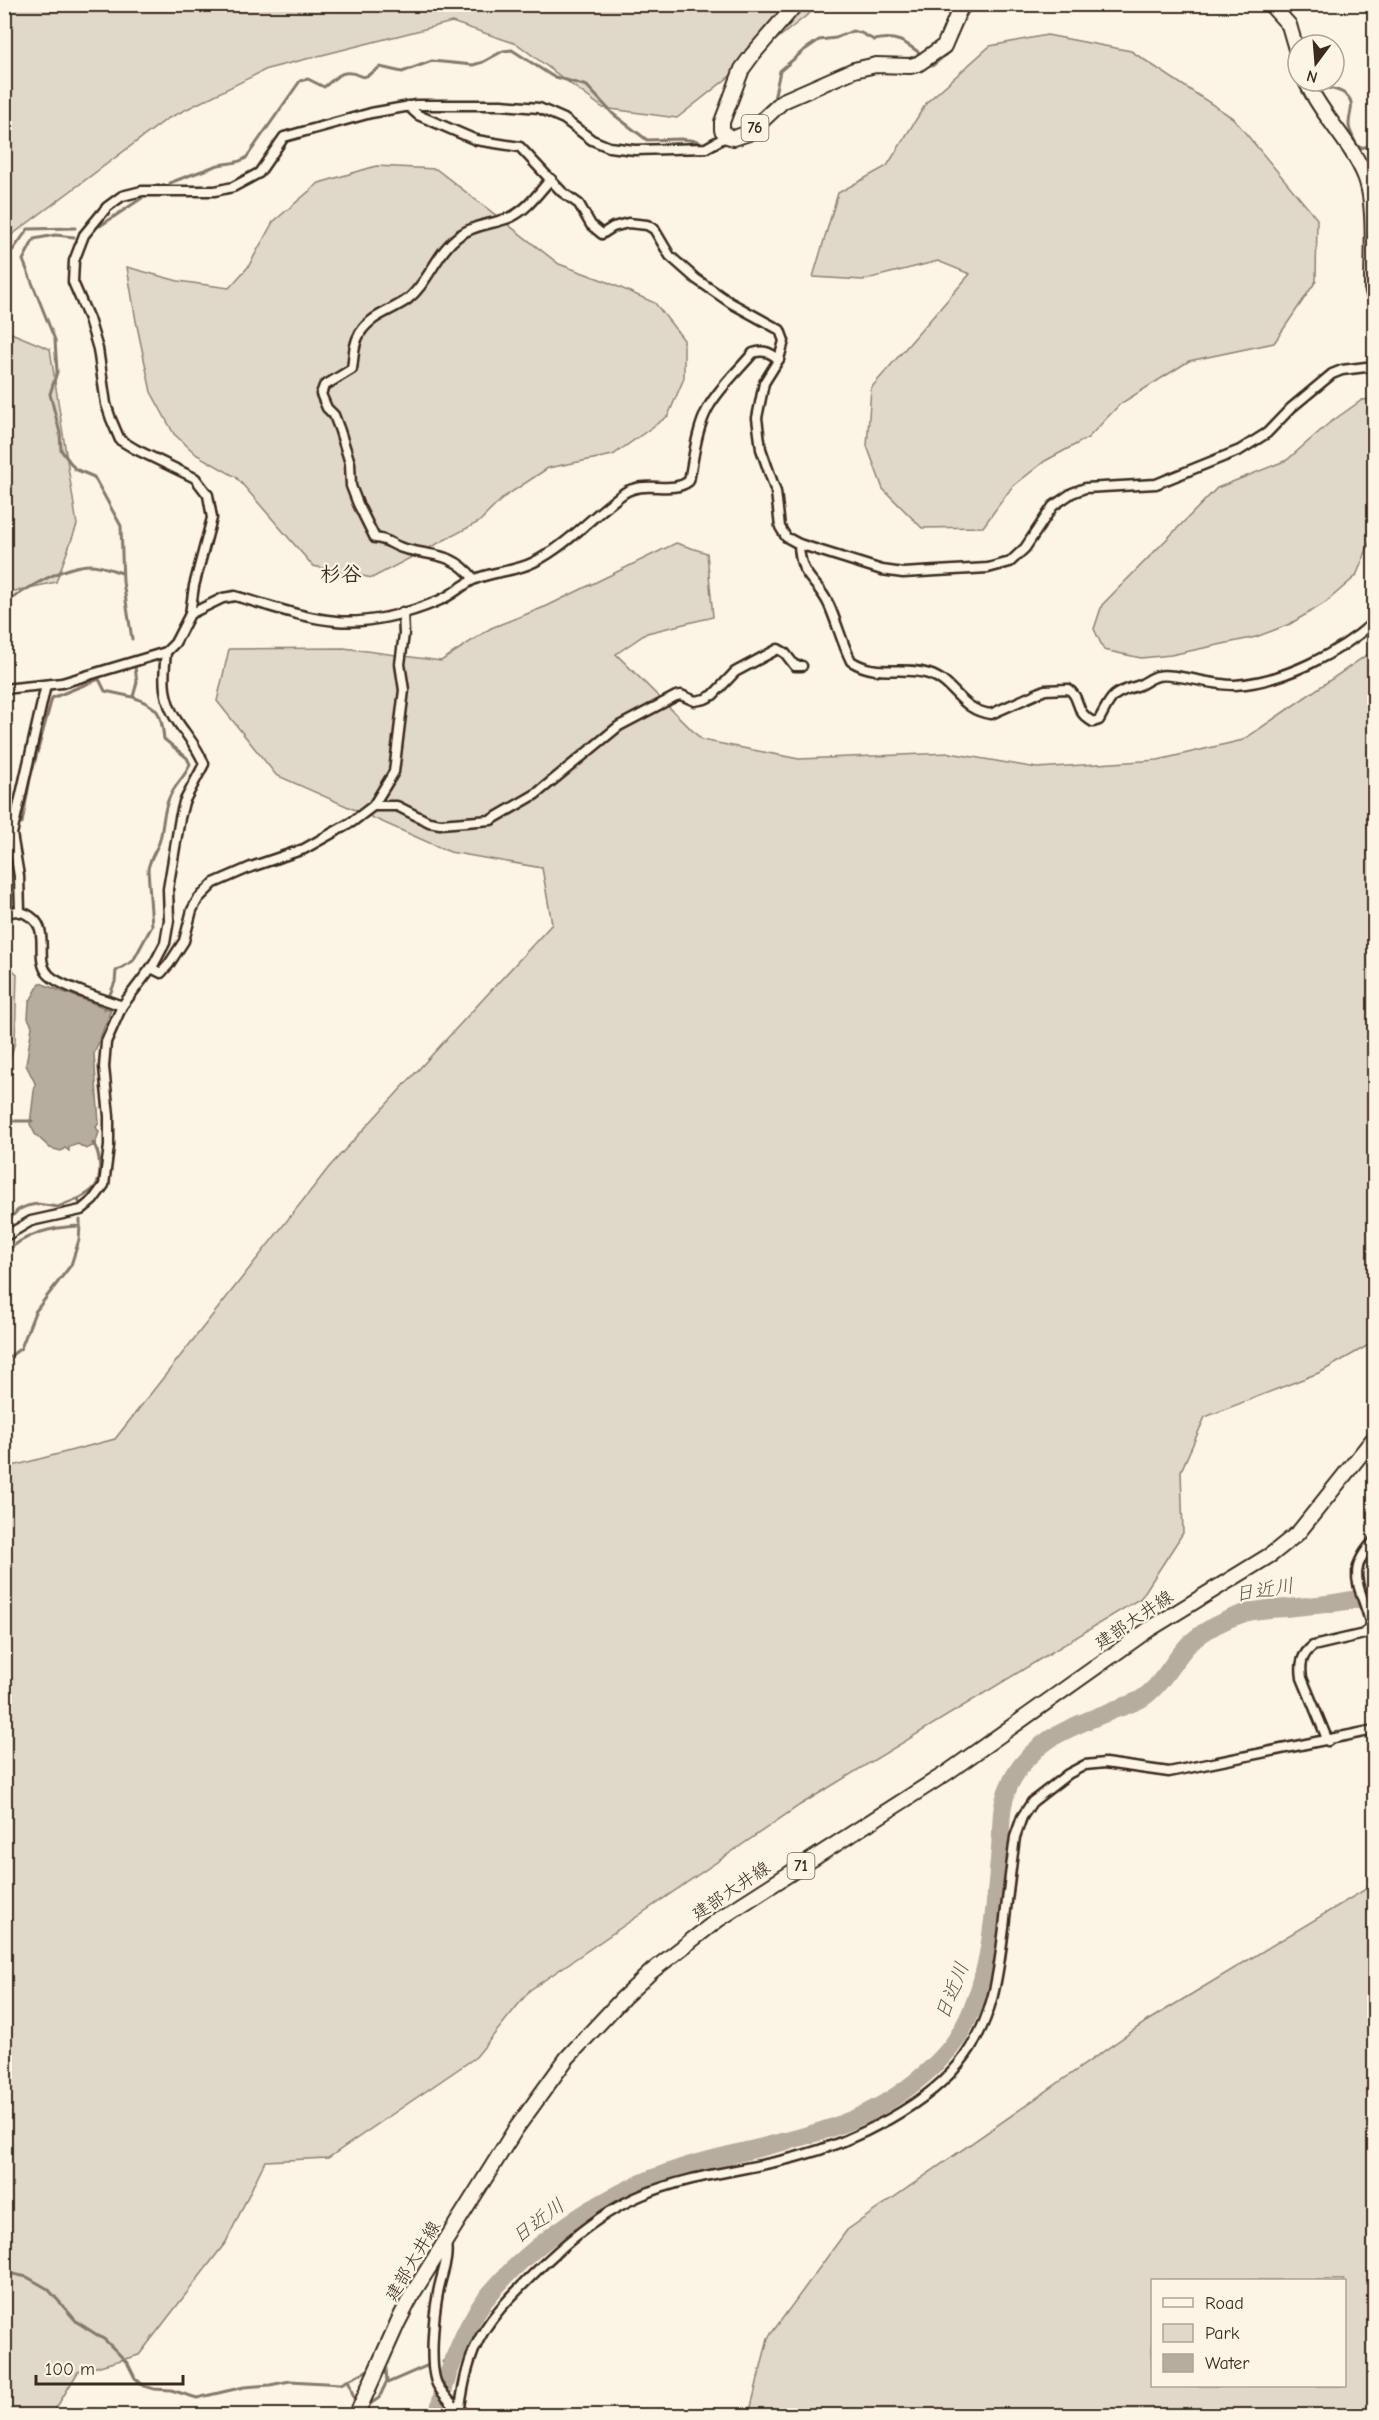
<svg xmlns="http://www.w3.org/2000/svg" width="1379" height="2420" viewBox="0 0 1379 2420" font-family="'Comic Neue','Klee One',sans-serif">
  <rect width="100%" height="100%" fill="#fcf5e5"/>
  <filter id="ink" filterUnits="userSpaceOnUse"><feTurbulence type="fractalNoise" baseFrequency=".0167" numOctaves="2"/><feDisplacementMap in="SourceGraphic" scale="12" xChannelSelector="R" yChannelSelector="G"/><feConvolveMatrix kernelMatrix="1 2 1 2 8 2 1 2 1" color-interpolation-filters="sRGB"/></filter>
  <g filter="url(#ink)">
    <g fill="#e0d8c8" stroke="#8e8173" stroke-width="1.5" fill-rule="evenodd">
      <polygon points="5,5 820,5 677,118 603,108 517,44 452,22 267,69 167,119 5,240"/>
      <polygon points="1047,35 1131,51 1233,118 1317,219 1316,281 1274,343 1189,361 1120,404 1088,438 1045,461 1012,487 983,527 922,528 883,489 867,446 871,388 970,274 938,261 863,280 813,277 838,193 887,166 927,102 990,46"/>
      <polygon points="376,166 436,169 559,264 605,281 655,303 684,340 684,378 668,416 613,455 548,468 504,497 479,522 372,578 313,566 236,477 197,455 174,434 151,392 136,321 127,267 178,281 229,288 248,267 273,222 319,183"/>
      <polygon points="4,330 50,349 77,525 56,582 5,593"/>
      <polygon points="1374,399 1374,515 1370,542 1356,576 1325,603 1290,624 1256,637 1171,655 1141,658 1104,650 1094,629 1102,605 1217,488 1287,460 1328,424 1362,400"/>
      <polygon points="676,543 707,553 713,617 647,633 616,654 702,740 799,759 950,753 1037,768 1158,760 1243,740 1374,650 1374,1342 1321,1372 1205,1417 1181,1471 1183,1533 1141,1598 800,1805 530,1990 476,2057 328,2158 265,2161 226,2242 139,2355 78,2372 52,2415 5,2416 5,1468 115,1439 330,1166 552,924 542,868 450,852 276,775 217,701 229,649 344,648 441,661 491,628 547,606"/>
      <polygon points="5,962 17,974 15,1042 5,1077"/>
      <path d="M1374,1884V2415H749L768,2338L847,2230L1147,2021ZM1152,2280H1344V2386H1152Z"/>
    </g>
    <polygon fill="#b7ad9e" stroke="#85796b" stroke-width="1.5" points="40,983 111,1010 94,1054 99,1123 96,1127 99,1132 95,1145 86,1149 78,1144 69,1147 69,1151 65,1148 61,1151 50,1148 35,1134 30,1124 35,1083 26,1065 32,1026 28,1018 29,1003"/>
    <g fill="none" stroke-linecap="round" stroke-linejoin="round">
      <g stroke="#85796b" stroke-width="3">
        <polyline points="1258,4 1269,12"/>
        <polyline points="1290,51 1297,81 1301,83"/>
        <polyline points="928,62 932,66 949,52 964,19 973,4"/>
        <path d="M1313,86C1328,88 1355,89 1351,110C1349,122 1347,126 1353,137C1355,142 1356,145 1360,148L1374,145"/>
        <path d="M742,129L774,99L780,71L803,51L819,40L836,38L852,31L861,33L874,40C895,35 906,42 922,55"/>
        <path d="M170,183C184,177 200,172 215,166C226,162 236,165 246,158L300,81L308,79L324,87C330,83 337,74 345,73C365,71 356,86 380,67L402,72L432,61L473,65L483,62L503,51L512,50L552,76L587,86L613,114L647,140L681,139L698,141"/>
        <polyline points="100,226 142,198"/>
        <polyline points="74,237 55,235 34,239 23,260 55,340 57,372 50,394 60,433 61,450 75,469 94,477 121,526 123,582 132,639"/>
        <polyline points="4,254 13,250 28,229 75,228"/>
        <path d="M4,604C25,589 65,565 90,565C101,565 112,570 122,573"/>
        <polyline points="22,823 30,779 52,698 99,679 105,691 133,697"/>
        <polyline points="4,831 9,829"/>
        <path d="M104,1009L115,982L116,971L133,961L152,926L148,869C150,859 155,852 159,843C164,828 162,812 170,796C175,784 186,776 190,764L187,758L164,739C161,712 159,707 133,697L137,682L135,667"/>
        <polyline points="4,1133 12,1121 32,1121"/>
        <path d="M79,1202L78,1199C84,1196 91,1192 95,1187C103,1177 100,1152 93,1143"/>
        <polyline points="4,1225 18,1210 27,1206 37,1204 58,1207 78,1199"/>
        <path d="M4,1254C25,1233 52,1227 80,1226V1220"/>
        <polyline points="4,1361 21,1348 35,1312 71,1265 79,1240 80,1226"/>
        <polyline points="4,2272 27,2277 48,2289 77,2322 105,2340 118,2353 128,2364 135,2378 144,2386 154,2389 171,2390 197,2398 244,2387 270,2385 290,2381 341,2384 370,2369"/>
        <polyline points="443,2362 460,2345"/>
        <polyline points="386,2368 387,2383 426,2366"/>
        <polyline points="349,2382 355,2402"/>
        <polyline points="367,2406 379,2398 386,2383"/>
      </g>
      <path stroke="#b7ad9e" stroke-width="18" d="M438,2416C443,2381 463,2329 484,2301C531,2241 609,2191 681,2168C758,2144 839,2139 906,2089C926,2074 946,2057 959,2035C992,1981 994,1910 1000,1849C1002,1824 999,1806 1011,1782C1034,1737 1073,1727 1116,1709C1124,1706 1134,1703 1141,1699C1163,1685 1173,1659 1191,1642C1206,1629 1226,1619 1245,1613C1258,1609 1273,1609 1286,1608C1316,1605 1345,1603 1374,1595"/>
      <g stroke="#3b2a1e" stroke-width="13">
        <g id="minor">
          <polyline points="408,106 418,115 476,140 520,147 562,192 579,204 591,225 602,234 613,227 628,223 647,225 654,229 670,256 696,279 731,303 780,330 784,341 779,359 764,383 757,418 761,449 776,492 780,527 786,537 799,544 882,570 903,573 988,568 1010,562 1025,548 1053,506 1072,493 1085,488 1156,484 1240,450 1267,433 1291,408 1332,374 1342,370 1374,366"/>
          <path d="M799,544C800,579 816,578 829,605C837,623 842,643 851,661C877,678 903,665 929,674C955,682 959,710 991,714L1045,690L1068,689C1082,698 1073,711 1093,722L1099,720C1112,696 1110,694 1137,686C1144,684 1151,677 1158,676C1172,672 1214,686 1235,685C1283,682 1339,653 1374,622"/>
          <path d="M474,579C452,551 432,557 402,548C392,545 388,539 375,538L358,504L351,486L350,463L340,431L334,415L327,408L321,394L324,386L352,369C354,356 353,345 360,333C371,315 392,311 408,299C429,282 437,251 460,235C475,224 495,224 511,217C528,209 539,192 551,179"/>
          <path d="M190,614L223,598L235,596C267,605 302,618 336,621C368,624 408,614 438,601C451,596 461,586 473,580C492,571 515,572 534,562C568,545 593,515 624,493C645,479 671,495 689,481C694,457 696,430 708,408C719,388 738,371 753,353C764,349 770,353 779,359"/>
          <polyline points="4,689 62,683 166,652 175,643 190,614 194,586 212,518 208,495 195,478 135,449 120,440 111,419 106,404 98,349 89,319 73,282 74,261 84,235 107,207 122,196 142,191 215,191 233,187 259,173 284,137 371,113 416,105 501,105 539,108 564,119 592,140 609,147 635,150 706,148 727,136"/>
          <polyline points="373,806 397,806 429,822 440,824 491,820 536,794 619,726 676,696 681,695 695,701 705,699 713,695 735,672 778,649 785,653 795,666 802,666"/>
          <polyline points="20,912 19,876 12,834 46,685"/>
          <path d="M4,914C13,911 18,910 26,914C54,927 32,958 49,975C61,987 104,999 122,1006"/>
          <polyline points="151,968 161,973 169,964 184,941 192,910 198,899 214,883 251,867 304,849 352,822 373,806 394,772 404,690 400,664 404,634 403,612"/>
          <path d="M4,1237L31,1221L81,1210L93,1200L104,1185L109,1146V1116L104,1067L106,1042L122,1006L154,964L165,943L169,920L168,889L180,818L184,802L204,764C198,748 188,737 179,724C162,700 163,680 166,652"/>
          <path d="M1328,1741L1302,1678C1300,1665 1301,1655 1313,1646L1364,1634L1369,1628L1370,1622C1361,1586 1344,1573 1374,1541"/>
          <path d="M446,2243C449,2261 441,2275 438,2293C434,2314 428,2369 438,2386C444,2396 452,2404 460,2412"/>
          <path d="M460,2416C459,2407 462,2397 463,2389C470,2350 483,2326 510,2298C546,2260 593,2215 642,2195C692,2174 744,2171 796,2157C853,2142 930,2105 965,2056C994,2016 998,1975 1004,1928C1007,1898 1011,1868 1015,1837L1022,1817L1032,1802L1068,1774L1085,1765L1105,1763L1169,1772L1374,1730"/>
        </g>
      </g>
      <g stroke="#3b2a1e" stroke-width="18">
        <g id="primary">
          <polyline points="796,4 753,54 742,69 722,122 722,130 727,136 734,138 749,133 783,101 854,70 876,65 910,66 918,64 944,46 962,4"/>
          <polyline points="1270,4 1289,25 1298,56"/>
          <path d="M1306,81C1321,115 1351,142 1365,176C1376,203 1372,258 1372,288L1374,295"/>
          <polyline points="356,2416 398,2322 413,2293 515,2130 567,2058 623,1998 652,1971 719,1919 948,1772 1148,1630 1272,1554 1298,1533 1374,1438"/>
        </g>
      </g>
      <use href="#minor" stroke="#fcf5e5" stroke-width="8"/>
      <use href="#primary" stroke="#fcf5e5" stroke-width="14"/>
    </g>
  </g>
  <g text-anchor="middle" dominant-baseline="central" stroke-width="4.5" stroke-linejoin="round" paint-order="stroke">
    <g fill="#fcf5e5" stroke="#75675a" stroke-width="1.5">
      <rect x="741.5" y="115" width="27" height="26" rx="4.5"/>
      <rect x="787.5" y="1853" width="27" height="26" rx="4.5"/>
    </g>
    <g font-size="16" font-weight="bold" fill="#3b2a1e">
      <text x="755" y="128">76</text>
      <text x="801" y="1866">71</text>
    </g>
    <g font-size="18" fill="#3b2a1e" stroke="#fcf5e5">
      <text transform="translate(1134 1620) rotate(-34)">建部大井線</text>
      <text transform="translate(731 1891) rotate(-34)">建部大井線</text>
      <text transform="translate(413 2261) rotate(-59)">建部大井線</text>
    </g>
    <g font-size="20" font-style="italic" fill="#605144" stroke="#fcf5e5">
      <text transform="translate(1264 1590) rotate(-9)">日近川</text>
      <text transform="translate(952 1991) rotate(-69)">日近川</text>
      <text transform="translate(538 2221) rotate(-37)">日近川</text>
    </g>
    <g font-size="21" font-weight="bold" fill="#3b2a1e" stroke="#fcf5e5">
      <text x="341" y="574">杉谷</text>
    </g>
  </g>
  <rect width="1379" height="2420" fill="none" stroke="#fcf5e5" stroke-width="24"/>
  <rect x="12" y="12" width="1355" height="2396" fill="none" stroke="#3b2a1e" stroke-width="2" filter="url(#ink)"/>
  <rect x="1151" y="2279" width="195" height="108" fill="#fcf5e5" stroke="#afa495" stroke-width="1.5"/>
  <rect x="1163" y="2298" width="30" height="9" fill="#fcf5e5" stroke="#afa495" stroke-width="1.5"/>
  <text x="1205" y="2309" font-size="18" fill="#3b2a1e">Road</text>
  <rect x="1163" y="2324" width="30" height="18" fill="#e0d8c8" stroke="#afa495" stroke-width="1.5"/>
  <text x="1205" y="2339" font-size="18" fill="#3b2a1e">Park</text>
  <rect x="1163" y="2354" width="30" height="18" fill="#b7ad9e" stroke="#afa495" stroke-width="1.5"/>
  <text x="1205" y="2369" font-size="18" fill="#3b2a1e">Water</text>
  <g transform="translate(1316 63) rotate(196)"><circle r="28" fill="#fcf5e5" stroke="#afa495" stroke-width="1.5"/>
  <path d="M0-4.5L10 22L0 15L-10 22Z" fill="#3b2a1e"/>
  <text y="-9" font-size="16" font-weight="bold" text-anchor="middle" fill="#3b2a1e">N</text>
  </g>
  <path d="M36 2375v9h147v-9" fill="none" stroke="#3b2a1e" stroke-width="3"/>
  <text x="45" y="2375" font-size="18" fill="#3b2a1e" stroke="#fcf5e5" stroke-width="4.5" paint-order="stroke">100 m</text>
</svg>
